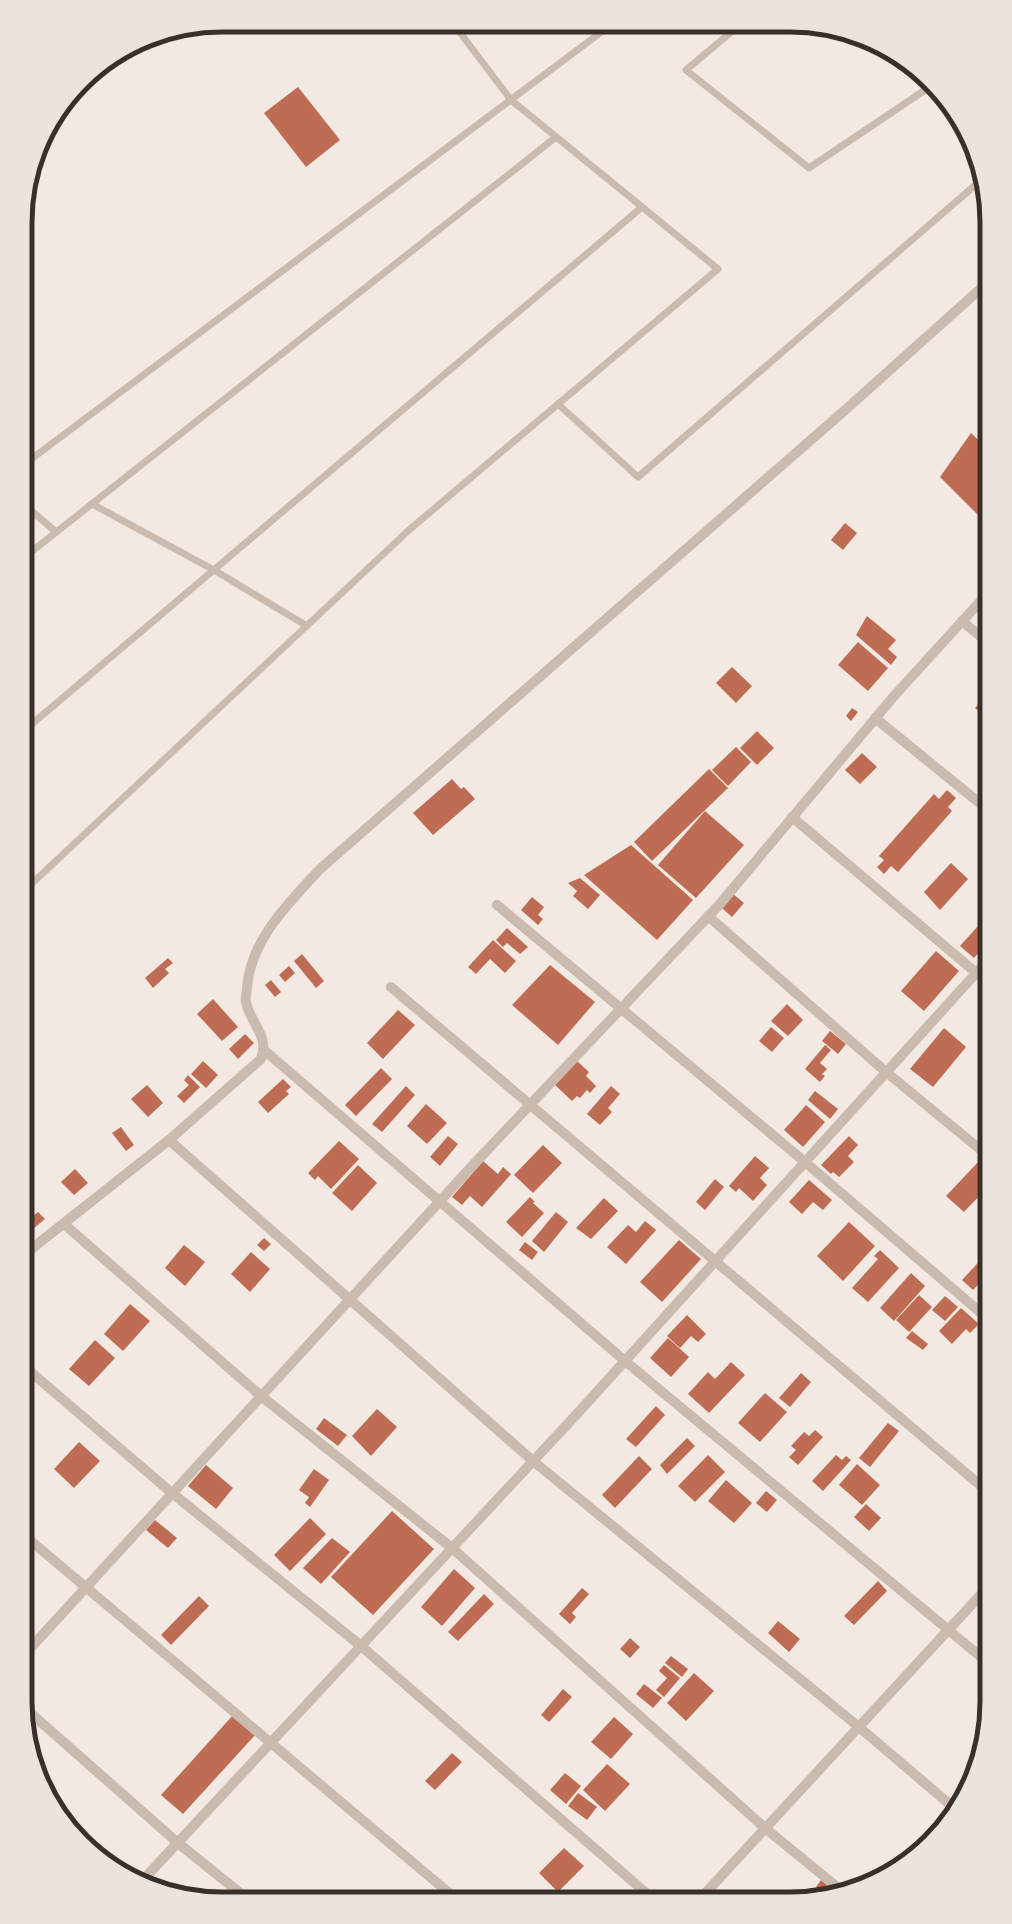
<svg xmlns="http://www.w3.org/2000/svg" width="1012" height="1924" viewBox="0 0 1012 1924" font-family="Karla,sans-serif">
  <rect width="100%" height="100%" fill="#f2eae2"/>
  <g fill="#be6d54">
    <polygon points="298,87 340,140 306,167 264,113"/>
    <polygon points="987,428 987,442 980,436"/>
    <polygon points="971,433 987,448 987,524 940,477"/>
    <polygon points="845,523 857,533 843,550 831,540"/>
    <polygon points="987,608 987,625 979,617"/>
    <polygon points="867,616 896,640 888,649 897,657 891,665 856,635"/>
    <polygon points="858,642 888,668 868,691 838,665"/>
    <polygon points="732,667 752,686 736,703 716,683"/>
    <polygon points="987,695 987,719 975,708"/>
    <polygon points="852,708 858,712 851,721 846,716"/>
    <polygon points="757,731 774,748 757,765 740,748"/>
    <polygon points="736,747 751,762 728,786 712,770"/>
    <polygon points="862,753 877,767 860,784 845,770"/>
    <polygon points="709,769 728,788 652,861 634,842"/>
    <polygon points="452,779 461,789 464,787 475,799 433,835 413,813"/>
    <polygon points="947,790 956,798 948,807 952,811 898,872 891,866 884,874 877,867 884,860 879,856 934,794 939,799"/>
    <polygon points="705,811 744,845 696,898 658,865"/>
    <polygon points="631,845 693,900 657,940 584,875"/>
    <polygon points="951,863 968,879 940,910 924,892"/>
    <polygon points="580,878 600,895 588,909 573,896 577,891 568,883"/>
    <polygon points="733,894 744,903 732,917 722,908"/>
    <polygon points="532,897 544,907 538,915 543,919 538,925 521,910"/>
    <polygon points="987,916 987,943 974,958 960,946"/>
    <polygon points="507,928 528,947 520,954 507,943 503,947 496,940"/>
    <polygon points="493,940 516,961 505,973 490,959 476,974 468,967"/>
    <polygon points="936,951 959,971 924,1011 901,991"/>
    <polygon points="302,954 324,981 316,988 294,961"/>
    <polygon points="168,958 173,963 165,969 169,973 153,988 145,978"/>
    <polygon points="550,965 595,1002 558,1045 512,1005"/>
    <polygon points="289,966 295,973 285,982 279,975"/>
    <polygon points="271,980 281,992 275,997 265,985"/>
    <polygon points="213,999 238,1027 222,1041 197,1014"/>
    <polygon points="787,1004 803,1020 788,1036 771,1021"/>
    <polygon points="398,1010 415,1025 383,1059 367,1043"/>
    <polygon points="771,1027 784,1038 772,1052 759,1041"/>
    <polygon points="944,1028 966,1047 933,1087 910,1069"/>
    <polygon points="830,1031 846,1044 838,1054 822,1041"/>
    <polygon points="245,1034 254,1043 238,1059 229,1049"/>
    <polygon points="825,1045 831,1050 820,1063 827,1069 822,1074 825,1076 820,1082 805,1069"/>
    <polygon points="576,1060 589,1072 586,1076 596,1086 590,1093 587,1090 580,1098 577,1096 572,1101 554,1084"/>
    <polygon points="203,1061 218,1075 206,1088 191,1074"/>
    <polygon points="381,1068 392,1079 356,1116 345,1105"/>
    <polygon points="188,1075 200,1087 184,1103 177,1096 189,1085 184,1080"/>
    <polygon points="283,1079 291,1087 286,1091 289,1094 268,1113 258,1102"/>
    <polygon points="147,1085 163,1103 148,1117 131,1099"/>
    <polygon points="406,1086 415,1095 382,1132 372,1124"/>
    <polygon points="611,1086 620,1094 608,1108 612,1112 600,1125 587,1114"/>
    <polygon points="815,1091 838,1109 830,1119 808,1100"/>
    <polygon points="426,1104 447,1123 427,1144 407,1126"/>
    <polygon points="806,1105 825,1122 803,1147 784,1130"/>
    <polygon points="121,1127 134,1145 126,1151 112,1133"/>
    <polygon points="448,1136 458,1144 440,1166 430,1157"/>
    <polygon points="849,1136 858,1145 848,1156 854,1162 839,1177 833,1172 831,1174 821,1165"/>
    <polygon points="339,1141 359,1159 331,1189 318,1176 315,1180 308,1173"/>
    <polygon points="543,1145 562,1163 533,1193 514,1175"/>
    <polygon points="755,1156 769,1168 760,1178 767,1185 753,1201 739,1188 736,1192 729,1186"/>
    <polygon points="980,1160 987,1167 987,1174 978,1184 985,1190 964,1212 946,1196"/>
    <polygon points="483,1161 498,1174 503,1167 511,1174 482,1207 470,1196 462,1205 452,1197"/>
    <polygon points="358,1165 377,1183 352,1211 332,1193"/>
    <polygon points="75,1169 88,1183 74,1195 61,1182"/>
    <polygon points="715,1179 724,1187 705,1210 696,1202"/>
    <polygon points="809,1180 832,1200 823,1210 813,1202 802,1214 789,1202"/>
    <polygon points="530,1197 535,1202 533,1203 544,1213 522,1237 506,1222"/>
    <polygon points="604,1198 618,1211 591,1239 576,1228"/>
    <polygon points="38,1212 45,1219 33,1229 27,1221"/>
    <polygon points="556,1212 568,1222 544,1252 532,1241"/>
    <polygon points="645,1221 656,1230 626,1264 607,1247 628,1225 636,1232"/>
    <polygon points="849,1222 875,1246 843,1281 817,1256"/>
    <polygon points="264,1238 271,1244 264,1251 257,1245"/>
    <polygon points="679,1240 701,1259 662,1302 640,1282"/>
    <polygon points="525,1242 538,1252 532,1260 519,1250"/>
    <polygon points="184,1245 205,1262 185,1286 165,1268"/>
    <polygon points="880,1250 899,1268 868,1302 852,1288 878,1259 874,1256"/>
    <polygon points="251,1252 270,1269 250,1292 231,1274"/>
    <polygon points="987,1253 987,1275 973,1290 962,1280"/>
    <polygon points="911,1273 925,1286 894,1321 880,1308"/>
    <polygon points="919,1295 932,1307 909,1332 896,1320"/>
    <polygon points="945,1296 958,1307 945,1321 932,1310"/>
    <polygon points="130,1304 150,1321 123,1351 104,1334"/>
    <polygon points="961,1308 979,1324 970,1333 966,1329 952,1344 939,1331"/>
    <polygon points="687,1315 706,1334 698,1342 691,1336 680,1348 667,1336"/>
    <polygon points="912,1331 928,1344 923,1350 906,1338"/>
    <polygon points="668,1338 689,1357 671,1377 650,1358"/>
    <polygon points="95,1340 115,1358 89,1386 69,1369"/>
    <polygon points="731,1362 745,1375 709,1413 688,1394 708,1372 715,1379"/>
    <polygon points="801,1373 811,1382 790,1407 779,1398"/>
    <polygon points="765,1393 787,1412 760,1442 738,1423"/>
    <polygon points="656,1406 665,1415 636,1447 626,1439"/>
    <polygon points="377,1409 397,1427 371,1456 352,1436"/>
    <polygon points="324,1418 347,1435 338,1446 316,1429"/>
    <polygon points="888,1423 899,1431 870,1467 859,1458"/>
    <polygon points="815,1430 823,1437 798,1465 789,1457 796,1450 791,1446 804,1432 809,1436"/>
    <polygon points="687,1438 695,1446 667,1474 660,1465"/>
    <polygon points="79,1442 100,1461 74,1488 54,1469"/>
    <polygon points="708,1455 725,1472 695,1502 678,1486"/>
    <polygon points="836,1455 842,1460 846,1456 851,1460 823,1491 812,1481"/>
    <polygon points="639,1456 652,1469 615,1508 602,1495"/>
    <polygon points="857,1464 880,1485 862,1505 839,1485"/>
    <polygon points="206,1465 233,1488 216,1509 188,1486"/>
    <polygon points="314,1469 329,1480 310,1507 305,1503 309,1497 299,1490"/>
    <polygon points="726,1480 752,1503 734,1523 708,1501"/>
    <polygon points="766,1491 777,1500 767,1512 756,1503"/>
    <polygon points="866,1504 881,1518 869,1531 854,1517"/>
    <polygon points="392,1511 434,1549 373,1615 331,1577"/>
    <polygon points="310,1518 326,1534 290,1571 274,1555"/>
    <polygon points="155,1520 177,1538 168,1548 146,1530"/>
    <polygon points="332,1538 350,1552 321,1584 303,1568"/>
    <polygon points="454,1569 475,1588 442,1626 421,1607"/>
    <polygon points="878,1581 887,1591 854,1625 844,1616"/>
    <polygon points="582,1588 589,1594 572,1613 576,1617 570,1624 559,1614"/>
    <polygon points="484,1594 494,1604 458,1641 448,1632"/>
    <polygon points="199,1596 209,1606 171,1645 161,1635"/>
    <polygon points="778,1621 800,1639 789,1652 768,1633"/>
    <polygon points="630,1638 640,1647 630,1658 620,1649"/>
    <polygon points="671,1656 688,1669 682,1677 665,1663"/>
    <polygon points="664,1665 680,1678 664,1697 656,1690 667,1678 659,1671"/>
    <polygon points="694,1673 714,1691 686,1721 667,1703"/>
    <polygon points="644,1684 662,1698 653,1708 636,1694"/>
    <polygon points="563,1689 572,1697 549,1722 541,1715"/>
    <polygon points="234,1714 256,1734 183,1814 161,1795"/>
    <polygon points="614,1717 633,1734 611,1759 591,1742"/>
    <polygon points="452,1753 462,1762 435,1790 425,1781"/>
    <polygon points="607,1764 630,1784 605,1811 583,1790"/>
    <polygon points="565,1773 581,1786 566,1804 550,1790"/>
    <polygon points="578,1793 597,1807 587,1820 568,1806"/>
    <polygon points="564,1848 584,1866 558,1892 539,1873"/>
    <polygon points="821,1880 834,1891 833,1892 824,1894 816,1887"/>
  </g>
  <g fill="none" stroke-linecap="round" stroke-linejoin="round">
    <g stroke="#cabbae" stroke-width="7">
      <polyline points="736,28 686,70 809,168 931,86"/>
      <polyline points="558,404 638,477 980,181"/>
      <polyline points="26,463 608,27"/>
      <polyline points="92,504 214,570 307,626"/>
      <polyline points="26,506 56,532"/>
      <polyline points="26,556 556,137"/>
      <polyline points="26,729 642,207"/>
      <polyline points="26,889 409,530 718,269 511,100 455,26"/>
    </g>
    <g stroke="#cabbae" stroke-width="10">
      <polyline points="962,621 987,642"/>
      <polyline points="875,718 987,809"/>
      <polyline points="792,817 987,982"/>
      <polyline points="497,905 805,1162 987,1318"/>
      <polyline points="708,916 886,1072 987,1155"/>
      <polyline points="391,987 987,1491"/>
      <polyline points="264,1050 625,1361 987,1662"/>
      <polyline points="169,1140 533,1461 859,1727 954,1808"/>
      <polyline points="64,1224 261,1396 452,1548 765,1828 842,1891"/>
      <path d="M25,1254L169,1140L261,1059C270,1036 250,1023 246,1002C245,998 247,991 247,987C251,939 289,903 320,869L844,411L987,283"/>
      <polyline points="25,1367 172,1493 361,1646 653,1899"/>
      <polyline points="25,1536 455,1898"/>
      <polyline points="25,1654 473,1165 720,904 894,696 987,594"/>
      <polyline points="26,1709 178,1843 245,1897"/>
      <polyline points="142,1881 576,1415 987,961"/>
      <polyline points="700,1899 987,1588"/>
    </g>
  </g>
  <path d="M0 0H1012V1924H0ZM222 32H790A190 190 0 0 1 980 222V1702A190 190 0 0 1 790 1892H222A190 190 0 0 1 32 1702V222A190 190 0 0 1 222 32Z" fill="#ebe4de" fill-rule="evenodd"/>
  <path fill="none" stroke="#39302c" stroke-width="5" d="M222 32H790A190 190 0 0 1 980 222V1702A190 190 0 0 1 790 1892H222A190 190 0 0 1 32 1702V222A190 190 0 0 1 222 32Z"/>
</svg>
